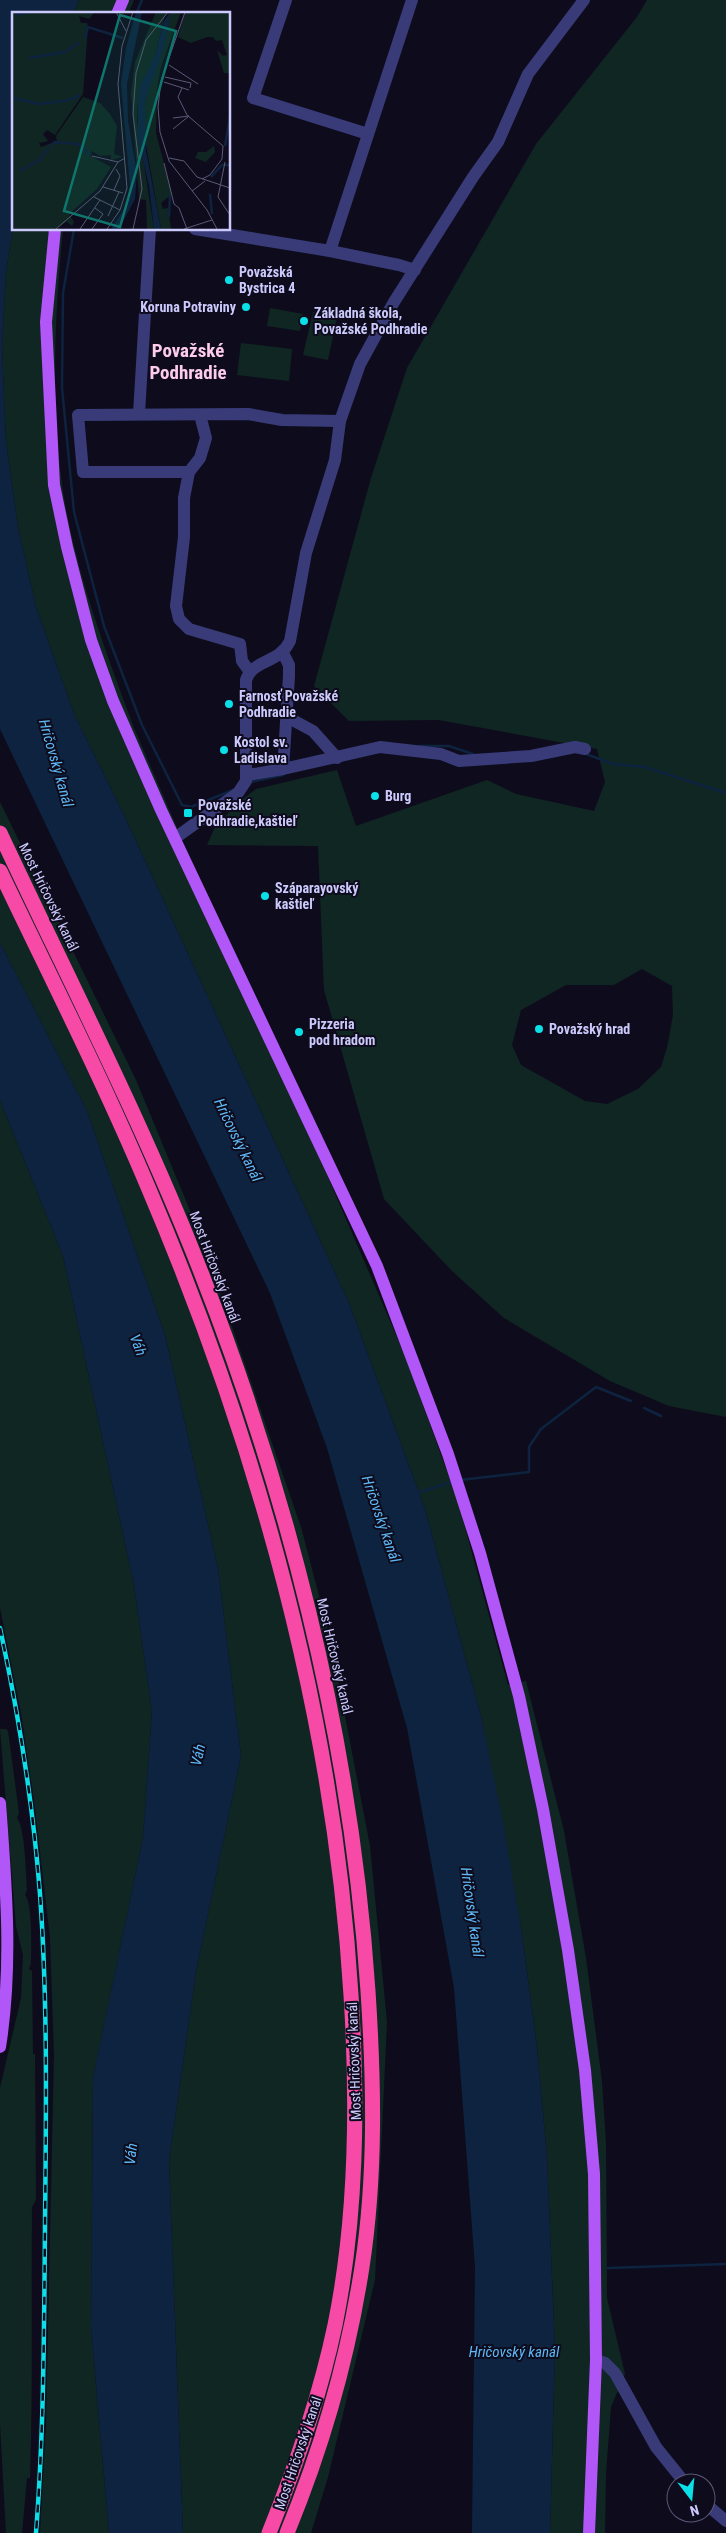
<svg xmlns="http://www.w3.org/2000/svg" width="726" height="2533" viewBox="0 0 726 2533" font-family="'Roboto Condensed',sans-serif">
  <rect width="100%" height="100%" fill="#0e0c1c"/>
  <g fill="#102623" fill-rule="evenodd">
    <polygon points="79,0 134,0 128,14 73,14"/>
    <path d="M647,0H726V1417L669,1406L610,1381L504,1318L452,1271L384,1199L324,990L318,846L207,845L215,827L240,801L256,789L337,770L356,826L487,780L516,794L594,811L605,782L597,749L439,720L349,721L314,686L371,478L407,368L536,144L637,17ZM642,969L672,986L673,1015L667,1048L661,1067L638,1089L607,1104L585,1101L521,1065L512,1045L521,1010L566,985H614Z"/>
    <path d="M14,220V229H63C54,321 50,413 65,504C79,581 107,655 134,728L406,1358L458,1502L508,1685L526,1681L564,1831L586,1958L602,2081L606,2143L607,2298L625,2374L611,2407L606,2473L605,2533H550L555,2350L547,2157L537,2047L522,1934L481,1716L425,1509L349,1303L124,815L74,714L36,607L18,528L6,442L2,348L6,272Z"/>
    <polygon points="270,308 303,314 300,331 267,326"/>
    <polygon points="313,312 337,317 328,360 303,355"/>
    <polygon points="241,343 292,349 289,381 237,375"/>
    <polygon points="0,802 136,1080 201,1237 301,1527 330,1638 370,1846 387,2022 375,2280 328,2477 311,2533 183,2533 169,2161 196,1972 241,1756 218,1569 165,1335 87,1111 0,943"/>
    <polygon points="0,1100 63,1256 134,1585 152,1711 143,1838 93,2079 91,2327 109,2533 40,2533 46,2423 54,2054 50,1938 34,1800 21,1713 0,1608"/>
    <path d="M0,1729H6L8,1731L19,1813L17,1818C25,1827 26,1875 27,1890L25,1895C33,1904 31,1950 31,1963L29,1969L32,1971L33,2054H35L36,2200L32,2207C31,2298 33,2385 30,2478H27L22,2533H6L0,2423V2088L21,1998L23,1955L16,1926Z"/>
  </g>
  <g fill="#0d233f">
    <polygon points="0,0 79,0 73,14 14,14 14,220 6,272 2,348 6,442 18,528 36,607 74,714 124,815 349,1303 425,1509 481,1716 504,1827 522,1934 537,2047 547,2157 555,2350 550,2533 472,2533 475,2267 454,1988 407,1728 327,1448 270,1293 0,729"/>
    <polygon points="0,943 87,1111 165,1335 218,1569 241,1756 196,1972 169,2161 183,2533 109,2533 91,2327 93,2078 143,1838 152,1711 134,1585 63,1256 0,1100"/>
  </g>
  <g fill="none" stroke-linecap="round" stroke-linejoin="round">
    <g stroke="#0d233f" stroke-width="2.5">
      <polyline points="136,14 142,0"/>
      <polyline points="74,229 63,293 62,388 74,512 104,626 142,725 182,805 191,807 233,790"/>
      <polyline points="420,746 449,746 473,754"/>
      <polyline points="586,754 613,764 645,767 726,793"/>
      <polyline points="251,782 283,775"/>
      <polyline points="644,1408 661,1416"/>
      <polyline points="460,1480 529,1472 529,1447 541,1429 596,1387 631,1401"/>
      <polyline points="417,1493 452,1482"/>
      <polyline points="608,2268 726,2264"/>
    </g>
    <g stroke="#393b79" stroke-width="12">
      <polyline points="286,0 253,98 368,134"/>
      <polyline points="195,229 330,251 399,265 415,270"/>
      <polyline points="330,251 412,0"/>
      <polyline points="139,414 150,229"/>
      <polyline points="200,415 206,438 200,458 189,472 184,498 184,537 176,606 179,619 189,629 240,644 242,661 250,672"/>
      <polyline points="189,472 83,472 78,415 248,414 282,420 340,421"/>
      <polyline points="283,653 289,665 289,676 283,769"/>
      <polyline points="287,717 313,731 337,758"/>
      <polyline points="248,775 283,769 380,747 441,754 459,761 531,756 575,747 585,749"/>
      <path d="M175,838L238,793L246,781V680C253,659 279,664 290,641L306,553L335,460L340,421L360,364L394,302L473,177L498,142L528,74L584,0"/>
      <polyline points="596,2360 605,2363 615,2373 656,2447 685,2483"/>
      <polyline points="706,2504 726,2521"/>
    </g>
    <g stroke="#b156f7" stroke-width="12">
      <polyline points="117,14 123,0"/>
      <polyline points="55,229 46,322 54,485 67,547 91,640 113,701 161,810 377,1266 448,1454 480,1553 519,1696 543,1809 568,1950 585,2070 594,2174 596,2360 589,2533"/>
      <path d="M0,1803C6,1885 13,1965 0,2047"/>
    </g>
    <g stroke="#f74aa7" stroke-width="15">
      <path d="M0,833C64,970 134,1106 191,1247C286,1483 351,1736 368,1991C374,2082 376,2176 362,2267C348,2358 322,2448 287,2533"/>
      <path d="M0,871C50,976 103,1080 148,1187C257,1443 334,1717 351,1995C358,2105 357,2217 335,2325C320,2396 296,2466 269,2533"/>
    </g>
    <g stroke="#0bdfe7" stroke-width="4.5">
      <path id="rail" d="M0,1628C19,1716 33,1804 40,1894C48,2005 46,2116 45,2227C44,2329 44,2431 36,2533"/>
    </g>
    <use href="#rail" stroke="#0e0c1c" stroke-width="2.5" stroke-dasharray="8" stroke-linecap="butt"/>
  </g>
  <g fill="#0bdfe7" stroke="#0e0c1c" stroke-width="2">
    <circle cx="229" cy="280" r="5"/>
    <circle cx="246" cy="307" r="5"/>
    <circle cx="304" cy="321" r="5"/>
    <circle cx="229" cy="704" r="5"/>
    <circle cx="224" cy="750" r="5"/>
    <circle cx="375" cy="796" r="5"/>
    <rect x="183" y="808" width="10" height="10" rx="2.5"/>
    <circle cx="265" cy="896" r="5"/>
    <circle cx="539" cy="1029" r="5"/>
    <circle cx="299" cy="1032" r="5"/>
  </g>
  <g text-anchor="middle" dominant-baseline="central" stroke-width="4" stroke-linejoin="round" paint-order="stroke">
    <g font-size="14" font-weight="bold" fill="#cccafd" stroke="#0e0c1c" text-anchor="start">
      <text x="239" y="272">Považská<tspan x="239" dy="16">Bystrica 4</tspan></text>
      <text x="236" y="307" text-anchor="end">Koruna Potraviny</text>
      <text x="314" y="313">Základná škola,<tspan x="314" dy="16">Považské Podhradie</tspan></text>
      <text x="239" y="696">Farnosť Považské<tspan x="239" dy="16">Podhradie</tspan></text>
      <text x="234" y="742">Kostol sv.<tspan x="234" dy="16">Ladislava</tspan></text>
      <text x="385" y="796">Burg</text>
      <text x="198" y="805">Považské<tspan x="198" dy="16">Podhradie,kaštieľ</tspan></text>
      <text x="275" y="888">Száparayovský<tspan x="275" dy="16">kaštieľ</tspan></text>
      <text x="309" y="1024">Pizzeria<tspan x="309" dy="16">pod hradom</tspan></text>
      <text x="549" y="1029">Považský hrad</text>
    </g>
    <g font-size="14" fill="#cccafd" stroke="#0e0c1c">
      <text transform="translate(49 897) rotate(64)">Most Hričovský kanál</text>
      <text transform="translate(215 1267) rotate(69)">Most Hričovský kanál</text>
      <text transform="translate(335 1656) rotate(77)">Most Hričovský kanál</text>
      <text transform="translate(354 2061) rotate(-92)">Most Hričovský kanál</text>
      <text transform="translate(298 2453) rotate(-71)">Most Hričovský kanál</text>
    </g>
    <g font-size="15" font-style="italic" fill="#5db9f7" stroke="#0e0c1c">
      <text transform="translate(56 763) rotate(74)">Hričovský kanál</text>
      <text transform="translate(238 1140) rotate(64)">Hričovský kanál</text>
      <text transform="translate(138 1345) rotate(70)">Váh</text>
      <text transform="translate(381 1519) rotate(71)">Hričovský kanál</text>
      <text transform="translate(198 1755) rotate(-77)">Váh</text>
      <text transform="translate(472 1912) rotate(82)">Hričovský kanál</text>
      <text transform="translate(131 2154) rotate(-83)">Váh</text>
      <text x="514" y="2352">Hričovský kanál</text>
    </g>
    <g font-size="19" font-weight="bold" fill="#fdcbee" stroke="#0e0c1c">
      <text x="188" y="350">Považské<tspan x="188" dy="22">Podhradie</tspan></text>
    </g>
  </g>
  <g transform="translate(12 12)">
    <rect width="218" height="218" fill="#0e0c1c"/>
    <path d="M0,0H83L77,7L67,4L69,11H75L76,15L71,82L43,123L35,118L31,122L36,129L27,131L29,135L45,129L44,124L71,85L88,91L98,102L105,114L102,142L111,145L99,148V143L88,144L80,139L79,144L99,155L85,177L57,202L62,210L60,214L55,210L58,207L43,217H0ZM144,0H154L143,44L126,89L125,108L142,217H135L134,188L127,187L119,81L123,50ZM158,0H169L149,55L145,78L144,121L160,182L149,191L151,197L156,196L159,217H149L131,116L134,79ZM173,0H217V61H212L205,38L211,44L215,43L210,28L204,29L201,25H195L179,31L166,25ZM202,134L203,140L194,150L183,146L186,140H194Z" fill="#102623"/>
    <path d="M124,0H130L115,72L116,109L125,161L123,187L107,217H99L114,194L118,174L109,72L114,36ZM158,0L153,33L133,89L134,139L149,217H142L137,174L126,127V89L128,74L143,44L152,9Z" fill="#0d233f"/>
    <path fill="none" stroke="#0d233f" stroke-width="2.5" d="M4,3L19,0M73,26L76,15L111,26M17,46L53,40L68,30M0,86L28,92L57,88L68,83M38,134L43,130L66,132L78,143M213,134L218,105M8,159L27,148L37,136M199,165L210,153H218M198,182L200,202M157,205L158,183"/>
    <path fill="none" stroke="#5a5876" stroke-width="1" d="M104,0L114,19M173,0L149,69L146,95L148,120L157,149L195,198L205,217M157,53L186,72M153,65L179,71L178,76M152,70L177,78M170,76L166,85L175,103L211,134L210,147L198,163L190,167M161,106L177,104M161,117L177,104M80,144L106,150L113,146M157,146L172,149L185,165L218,176M213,150L206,185L218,203M152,151L162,192L167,196L175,217M91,175L111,181M102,178L108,164L104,157M180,179L193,169M82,185L108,198M96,204L107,180M44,217L88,179L106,150M68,217L88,188M80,217L91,202L83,196M95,217L108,198L115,176L106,72L110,34L121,0M121,217L130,177L121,102L124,61L134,28L156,0M172,217L200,208"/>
    <path fill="#0f766e" fill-opacity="0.15" stroke="#0f766e" stroke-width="2.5" d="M108,3L164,19L108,215L52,199Z"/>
    <rect width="218" height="218" fill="none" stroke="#cccafd" stroke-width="2.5"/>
  </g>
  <g transform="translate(691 2498) rotate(164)"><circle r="24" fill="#0e0c1c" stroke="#5a5876"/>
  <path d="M0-4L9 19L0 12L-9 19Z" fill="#0bdfe7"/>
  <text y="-8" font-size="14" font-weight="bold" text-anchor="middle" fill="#cccafd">N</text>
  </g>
</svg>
